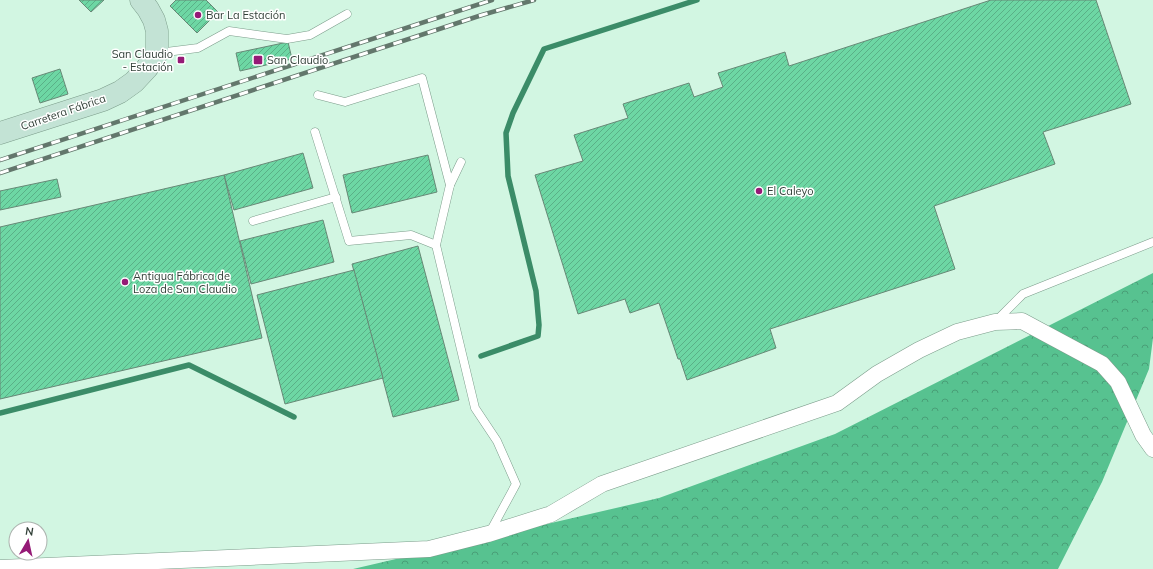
<svg xmlns="http://www.w3.org/2000/svg" width="1153" height="569" viewBox="0 0 1153 569" font-family="Mulish,sans-serif">
  <defs>
    <pattern id="forest-crowns" width="20" height="18" patternUnits="userSpaceOnUse"><rect width="20" height="18" fill="#57c290"/><path d="M2 6a3 3 0 1 1 6 0M12 15a3 3 0 1 1 6 0" fill="none" stroke="#499f77"/></pattern>
    <pattern id="building-hatch" width="6" height="6" patternUnits="userSpaceOnUse"><rect width="6" height="6" fill="#6dd7a4"/><path d="M-1 1l2-2M0 6l6-6M5 7l2-2" fill="none" stroke="#5ab087"/></pattern>
  </defs>
  <rect width="100%" height="100%" fill="#d2f6e2"/>
  <polygon fill="url(#forest-crowns)" points="1153,273 1153,338 1149,369 1102,482 1058,569 353,569 659,498 835,434"/>
  <g fill="none" stroke-linecap="round" stroke-linejoin="round">
    <g stroke="#3b8c68" stroke-width="5.5">
      <polyline points="481,356 538,336 539,325 536,291 508,176 506,133 513,113 544,49 697,0"/>
      <polyline points="0,413 189,365 294,417"/>
    </g>
  </g>
  <g fill="url(#building-hatch)" stroke="#678876">
    <polygon points="79,0 104,0 91,12"/>
    <polygon points="176,0 206,0 218,12 197,33 170,6"/>
    <polygon points="991,0 1096,0 1131,104 1043,132 1055,164 934,206 955,269 770,329 776,348 687,380 680,359 678,359 659,303 630,313 625,299 578,314 535,175 583,161 574,135 628,118 623,104 689,83 694,97 723,87 718,73 785,52 789,66"/>
    <polygon points="288,42 292,59 240,71 236,53"/>
    <polygon points="60,69 68,94 40,103 32,78"/>
    <polygon points="303,153 313,188 234,210 224,175"/>
    <polygon points="428,155 437,192 352,213 343,175"/>
    <polygon points="224,175 262,338 0,399 0,227"/>
    <polygon points="57,179 61,197 0,210 0,191"/>
    <polygon points="323,220 334,262 251,284 240,241"/>
    <polygon points="418,246 459,400 393,417 352,264"/>
    <polygon points="354,270 383,378 285,404 257,295"/>
  </g>
  <g fill="none" stroke-linecap="round" stroke-linejoin="round">
    <g stroke="#7b9c8a" stroke-width="9">
      <g id="lane">
        <polyline points="158,53 198,48 229,31 287,39 310,35 347,14"/>
        <polyline points="318,95 345,102 422,78 450,185"/>
        <polyline points="315,132 349,241 411,235 436,245"/>
        <polyline points="461,162 450,185 436,245 475,408 497,441 516,484 490,532"/>
        <polyline points="253,221 336,197"/>
        <polyline points="996,321 1023,294 1153,242"/>
      </g>
    </g>
    <g stroke="#7b9c8a" stroke-width="17">
      <polyline id="street" points="0,568 429,549 488,534 551,514 602,484 837,403 877,374 919,350 957,332 995,322 1022,321 1102,364 1118,382 1143,435 1153,449"/>
    </g>
    <g stroke="#7b9c8a" stroke-width="23">
      <polyline id="secondary" points="0,133 103,100 120,92 134,82 147,68 157,53 157,31 154,20 148,9 141,0"/>
    </g>
    <use href="#lane" stroke="#fff" stroke-width="8"/>
    <use href="#street" stroke="#fff" stroke-width="16"/>
    <use href="#secondary" stroke="#c3e3d5" stroke-width="22"/>
    <g stroke="#63776c" stroke-width="4.5">
      <g id="rail">
        <polyline points="0,160 492,0"/>
        <polyline points="0,173 482,15 534,0"/>
      </g>
    </g>
    <use href="#rail" stroke="#fff" stroke-width="3" stroke-dasharray="9" stroke-linecap="butt"/>
  </g>
  <g fill="#951a76" stroke="#fff" stroke-width="1.5">
    <circle cx="198" cy="15" r="4"/>
    <rect x="177" y="56" width="8" height="8" rx="2"/>
    <rect x="253" y="55" width="10" height="10" rx="2"/>
    <circle cx="759" cy="191" r="4"/>
    <circle cx="125" cy="282" r="4"/>
  </g>
  <g text-anchor="middle" dominant-baseline="central" stroke-width="3" stroke-linejoin="round" paint-order="stroke">
    <g font-size="11" fill="#324038" stroke="#fff" text-anchor="start">
      <text x="206" y="15">Bar La Estación</text>
      <text x="173" y="54" text-anchor="end">San Claudio<tspan x="173" dy="13">- Estación</tspan></text>
      <text x="267" y="60">San Claudio</text>
      <text x="767" y="191">El Caleyo</text>
      <text x="133" y="276">Antigua Fábrica de<tspan x="133" dy="13">Loza de San Claudio</tspan></text>
    </g>
    <g font-size="11" fill="#324038" stroke="#fff">
      <text transform="translate(63 112) rotate(-19)">Carretera Fábrica</text>
    </g>
  </g>
  <g transform="translate(28 541) rotate(9)"><circle r="19" fill="#ffffff" stroke="#adb3af"/>
  <path d="M0-3L7 15L0 10L-7 15Z" fill="#951a76"/>
  <text y="-6" font-size="11" font-weight="bold" text-anchor="middle" fill="#324038">N</text>
  </g>
</svg>
